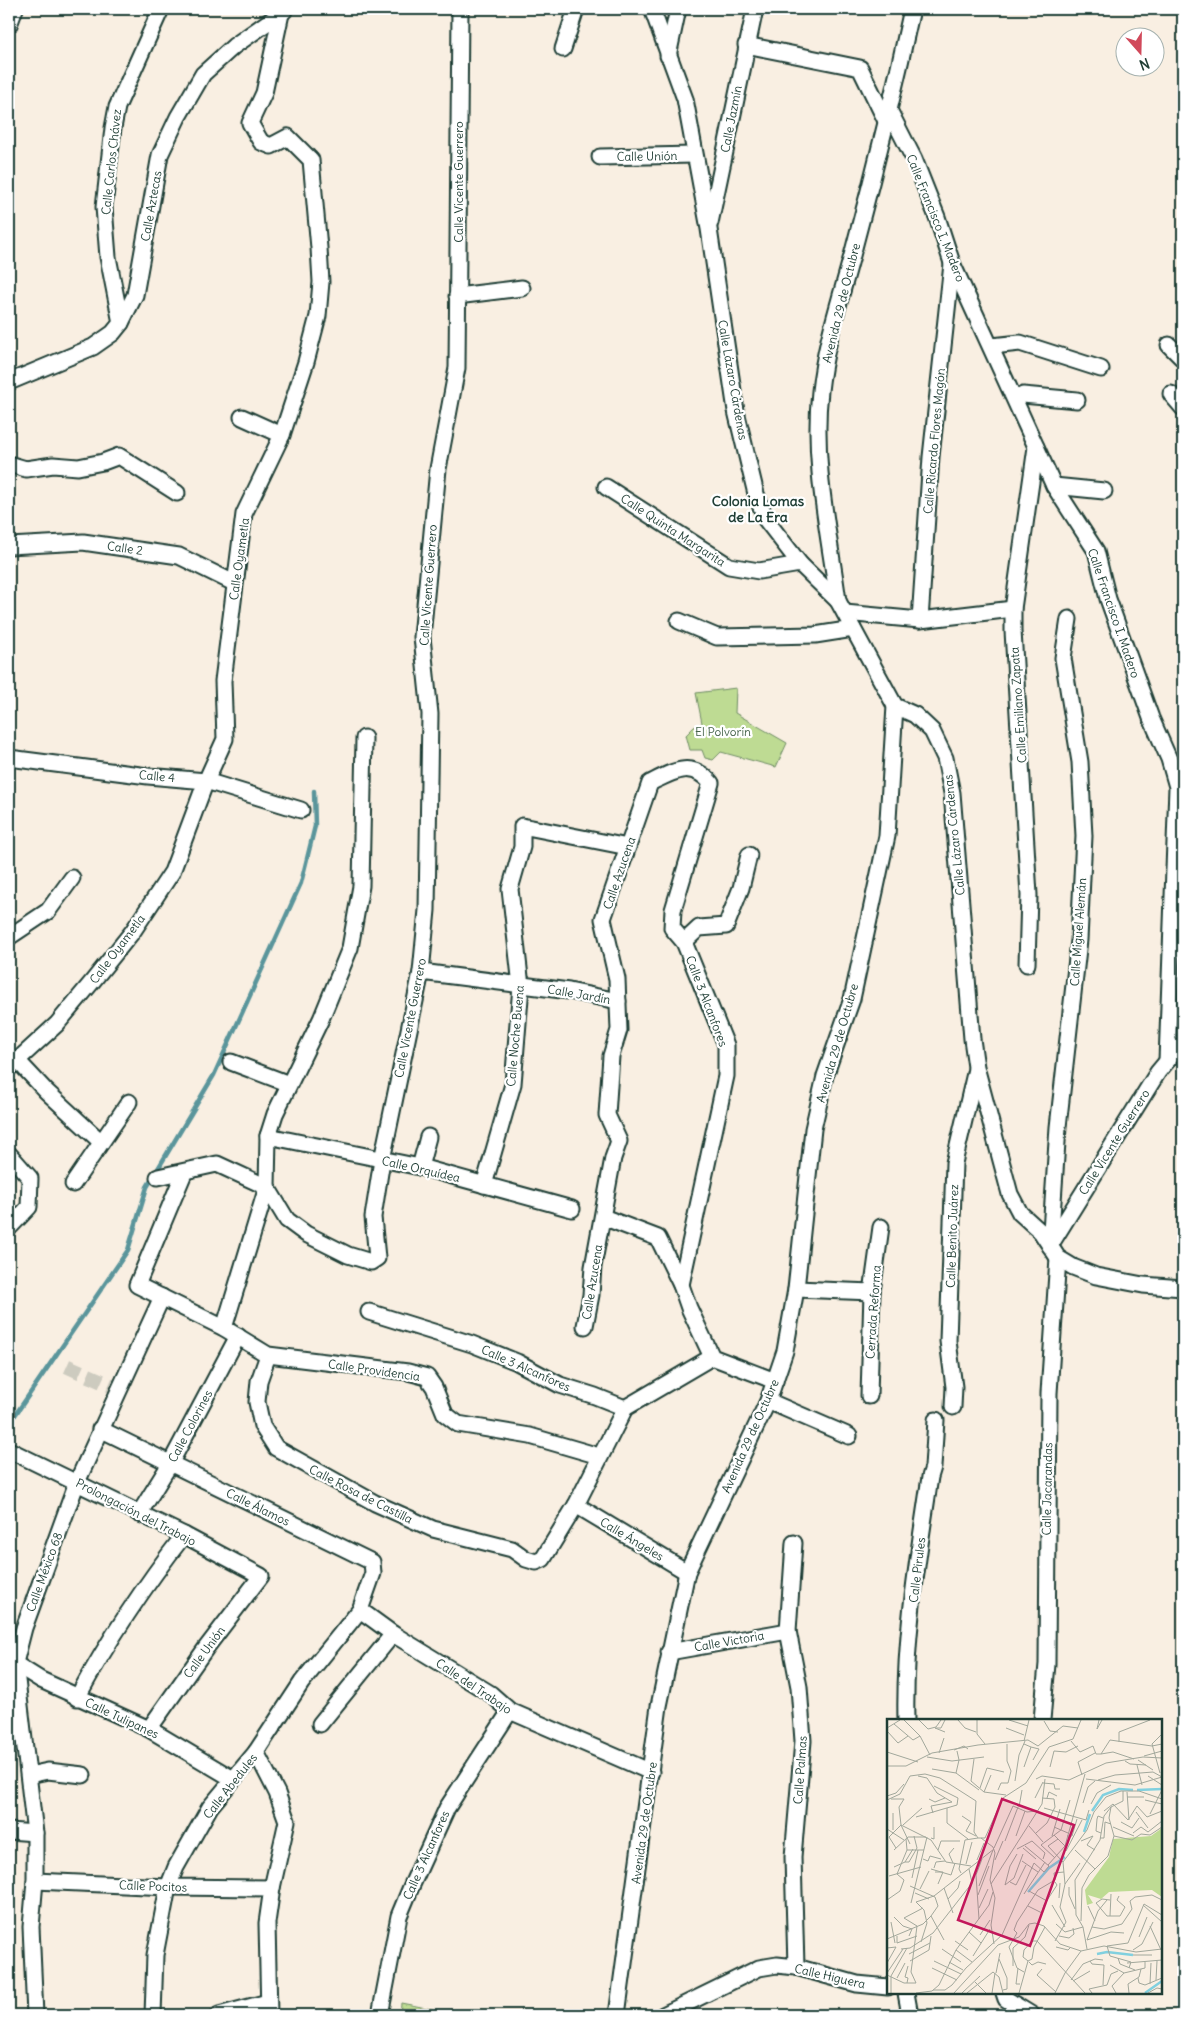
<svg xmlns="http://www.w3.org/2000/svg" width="1192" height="2024" viewBox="0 0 1192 2024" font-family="Delius,sans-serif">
  <rect width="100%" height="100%" fill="#f9efe2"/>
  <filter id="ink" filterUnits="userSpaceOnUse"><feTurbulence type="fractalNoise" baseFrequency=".02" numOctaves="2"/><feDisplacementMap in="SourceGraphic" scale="10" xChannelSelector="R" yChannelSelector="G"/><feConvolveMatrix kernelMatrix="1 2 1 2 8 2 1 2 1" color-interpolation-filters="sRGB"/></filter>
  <g filter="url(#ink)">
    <g fill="#bedb93" stroke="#6e8c64">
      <polygon points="736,688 735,713 787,743 776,767 721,752 713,760 705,758 702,750 690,750 686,735 694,727 702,723 696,693"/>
      <polygon points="401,2003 452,2013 451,2015 400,2015"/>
    </g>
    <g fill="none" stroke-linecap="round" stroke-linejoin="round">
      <polyline stroke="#5a959b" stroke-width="4.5" points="9,1424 128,1250 147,1187 214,1075 301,883 315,826 314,791"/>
      <polyline stroke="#cdcbbf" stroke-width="15" stroke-dasharray="15 8" stroke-linecap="butt" points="67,1366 119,1389"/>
      <g stroke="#1f3d34" stroke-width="19">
        <g id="minor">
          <polyline points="652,9 685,99 709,229 736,411 756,494 766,520 800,564 838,601 895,706 915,715 932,731 945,758 952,793 972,1039 976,1067 1010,1194 1020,1213 1041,1232 1058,1258 1073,1267 1096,1276 1143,1285 1183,1288"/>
          <polyline points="9,25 15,9"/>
          <polyline points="746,45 860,68 887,123"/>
          <polyline points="563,49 576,9"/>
          <polyline points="668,56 678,9"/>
          <polyline points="890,112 914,159 937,217 952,263 1054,486 1096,551 1108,599 1151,718 1169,759 1177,787 1167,1061"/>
          <polyline points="600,157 694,155"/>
          <polyline points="710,223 755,9"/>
          <polyline points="457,296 522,288"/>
          <polyline points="121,323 108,257 104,207 113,128 117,107 161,9"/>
          <polyline points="1169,345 1183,359"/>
          <polyline points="992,346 1020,343 1101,369"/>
          <polyline points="9,382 93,347 113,333 121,323 135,295 160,155 178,117 203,74 234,46 284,11"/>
          <polyline points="1171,394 1183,408"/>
          <polyline points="1016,399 1023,395 1077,400"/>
          <polyline points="242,417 282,435"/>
          <polyline points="9,464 26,469 53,465 78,467 103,462 119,456 177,493"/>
          <polyline points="1054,486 1104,491"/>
          <polyline points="606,487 729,566 759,571 800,564"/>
          <polyline points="9,546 83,542 179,556 234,583"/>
          <path d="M838,601C829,533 812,460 820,391C825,342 843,292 855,244C876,166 895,88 912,9"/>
          <polyline points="845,613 920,620 1013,609"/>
          <polyline points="920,620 931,457 952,264"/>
          <polyline points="679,621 717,637 815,635 853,629"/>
          <polyline points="9,758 148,776 206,781 301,810"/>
          <polyline points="9,937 48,911 72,878"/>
          <polyline points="684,942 699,928 726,926 741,888 749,855"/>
          <polyline points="1027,964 1029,895 1013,631 1013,609 1036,447"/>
          <polyline points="421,972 569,991 618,1001"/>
          <polyline points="17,1060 46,1091 101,1142"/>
          <polyline points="231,1062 289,1084"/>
          <polyline points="9,1068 57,1024 92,982 133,931 172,872 206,781 225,739 223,681 244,514 282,435 306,362 318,316 321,282 319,248 311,160 288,137 271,146 261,142 250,123 264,93 282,9"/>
          <polyline points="268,1136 420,1167 572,1209"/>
          <polyline points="9,1154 30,1178 29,1207 9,1228"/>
          <polyline points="420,1167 428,1137"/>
          <polyline points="184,1173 137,1285 224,1328 268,1355 408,1372 427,1377 434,1387 445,1414 458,1424 530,1436 599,1456"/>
          <polyline points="158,1177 217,1164 267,1187 287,1220 306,1234 348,1255 371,1262 377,1258 373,1217 382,1160 421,972 427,910 430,714 422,637 438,469 457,368 460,9"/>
          <polyline points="73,1184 129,1102"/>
          <polyline points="484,1185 513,1084 521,986 510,889 522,847 522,826 628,847"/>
          <polyline points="603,1217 658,1238 681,1285 689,1308 712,1357 775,1381"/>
          <polyline points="1051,1244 1158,1072 1183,1042"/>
          <polyline points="1050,1246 1058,1127 1079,940 1084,836 1080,762 1063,658 1069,619"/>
          <polyline points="796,1289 872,1292"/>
          <polyline points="369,1312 472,1344 517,1362 560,1385 595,1396 625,1408"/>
          <path d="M585,1326L591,1295L593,1267L613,1158L619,1141L607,1115L611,1056L619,1030L617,979L603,919L650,783C674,771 691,760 711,783L673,910L672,928L684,942L726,1045V1076L681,1285"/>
          <polyline points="224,1328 267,1187 268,1136 275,1114 321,1019 350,948 361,886 364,738"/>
          <polyline points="268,1355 259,1381 257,1402 262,1426 276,1448 375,1503 433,1529 512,1549 526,1559 536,1562 543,1559 576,1505 625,1408 712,1357"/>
          <polyline points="869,1396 872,1292 881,1227"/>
          <polyline points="768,1401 849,1436"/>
          <polyline points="953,1407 954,1387 948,1341 954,1163 976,1069"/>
          <polyline points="100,1429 372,1562 373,1573 360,1610 302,1682 256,1752 210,1807 176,1867 168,1887 155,1955 153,2015"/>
          <polyline points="9,1450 184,1535 261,1576 206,1648 149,1729"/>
          <polyline points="576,1505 687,1572"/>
          <polyline points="139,1514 170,1464 238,1336"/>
          <polyline points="794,1543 788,1631 799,1687 803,1741 793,1857 796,1967"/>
          <polyline points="360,1610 393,1634 491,1694 510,1711 651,1772"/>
          <polyline points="669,1652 788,1631"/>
          <polyline points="9,1660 41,1680 149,1729 233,1779"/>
          <path d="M77,1698C108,1641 144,1586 184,1535"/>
          <path d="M906,1720C904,1639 918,1558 930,1477L933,1467L936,1420"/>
          <polyline points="1042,1720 1047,1664 1049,1393 1058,1258"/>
          <polyline points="320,1724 393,1634"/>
          <polyline points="256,1752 277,1793 287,1821 272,1888 267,1923 269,2015"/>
          <polyline points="29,1775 48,1771 83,1775"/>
          <polyline points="9,1831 35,1833"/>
          <polyline points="35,1881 168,1887 272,1888"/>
          <polyline points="906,1993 910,2015"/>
          <polyline points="1004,1993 1006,1999 1032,2015"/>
          <polyline points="35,2015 31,1927 35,1881 35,1833 15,1663 24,1628 77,1482 162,1297"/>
          <polyline points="219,2015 268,2002"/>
          <polyline points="380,2015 399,1916 411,1887 447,1808 510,1711"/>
          <polyline points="617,2015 659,1706 687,1572 768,1401 785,1351 796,1289 813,1129 825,1076 852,999 887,836 895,706"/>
          <polyline points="663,2015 759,1968 777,1965 796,1967 857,1984 888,1987"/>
        </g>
      </g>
      <use href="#minor" stroke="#fff" stroke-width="15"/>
    </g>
  </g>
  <g text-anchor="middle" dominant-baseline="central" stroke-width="4.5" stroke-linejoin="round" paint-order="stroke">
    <g font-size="12" fill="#1f3d34" stroke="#fff">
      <text transform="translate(731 119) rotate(-79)">Calle Jazmín</text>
      <text transform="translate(647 156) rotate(-1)">Calle Unión</text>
      <text transform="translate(111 162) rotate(-84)">Calle Carlos Chávez</text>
      <text transform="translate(458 182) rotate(-90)">Calle Vicente Guerrero</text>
      <text transform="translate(151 206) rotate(-80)">Calle Aztecas</text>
      <text transform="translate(936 218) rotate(68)">Calle Francisco I. Madero</text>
      <text transform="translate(841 303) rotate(-76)">Avenida 29 de Octubre</text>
      <text transform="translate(733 380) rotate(80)">Calle Lázaro Cárdenas</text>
      <text transform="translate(934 441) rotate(-85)">Calle Ricardo Flores Magón</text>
      <text transform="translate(673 530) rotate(33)">Calle Quinta Margarita</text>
      <text transform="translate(125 548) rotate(8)">Calle 2</text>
      <text transform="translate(239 559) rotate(-82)">Calle Oyametla</text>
      <text transform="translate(428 585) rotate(-86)">Calle Vicente Guerrero</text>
      <text transform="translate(1114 613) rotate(71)">Calle Francisco I. Madero</text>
      <text transform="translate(1018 705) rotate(-94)">Calle Emiliano Zapata</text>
      <text transform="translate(157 776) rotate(5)">Calle 4</text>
      <text transform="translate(954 835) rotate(-96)">Calle Lázaro Cárdenas</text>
      <text transform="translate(619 873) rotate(-71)">Calle Azucena</text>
      <text transform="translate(1078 932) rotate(-86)">Calle Miguel Alemán</text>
      <text transform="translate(117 949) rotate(-53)">Calle Oyametla</text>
      <text transform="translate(579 994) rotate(10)">Calle Jardín</text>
      <text transform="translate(707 1001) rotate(69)">Calle 3 Alcanfores</text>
      <text transform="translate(410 1018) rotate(-79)">Calle Vicente Guerrero</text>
      <text transform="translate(515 1036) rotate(-85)">Calle Noche Buena</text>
      <text transform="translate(837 1043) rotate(-74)">Avenida 29 de Octubre</text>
      <text transform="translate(1114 1142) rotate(-58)">Calle Vicente Guerrero</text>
      <text transform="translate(421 1169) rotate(13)">Calle Orquídea</text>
      <text transform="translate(952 1236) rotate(-88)">Calle Benito Juárez</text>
      <text transform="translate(592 1282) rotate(-81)">Calle Azucena</text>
      <text transform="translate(873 1312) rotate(-86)">Cerrada Reforma</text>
      <text transform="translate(526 1368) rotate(24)">Calle 3 Alcanfores</text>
      <text transform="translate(374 1370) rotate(8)">Calle Providencia</text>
      <text transform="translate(190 1426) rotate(-62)">Calle Colorines</text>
      <text transform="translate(750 1436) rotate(-66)">Avenida 29 de Octubre</text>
      <text transform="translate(1047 1489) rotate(-89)">Calle Jacarandas</text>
      <text transform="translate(361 1494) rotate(27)">Calle Rosa de Castilla</text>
      <text transform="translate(258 1507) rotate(26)">Calle Álamos</text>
      <text transform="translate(136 1512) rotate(27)">Prolongación del Trabajo</text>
      <text transform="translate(632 1539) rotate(31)">Calle Ángeles</text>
      <text transform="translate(917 1570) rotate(-83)">Calle Pirules</text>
      <text transform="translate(44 1572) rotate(-70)">Calle México 68</text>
      <text transform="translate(729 1641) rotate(-10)">Calle Victoria</text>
      <text transform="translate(204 1652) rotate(-54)">Calle Unión</text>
      <text transform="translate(474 1686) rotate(34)">Calle del Trabajo</text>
      <text transform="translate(122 1718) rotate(25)">Calle Tulipanes</text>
      <text transform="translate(800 1770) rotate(-86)">Calle Palmas</text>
      <text transform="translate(230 1786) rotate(-52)">Calle Abedules</text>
      <text transform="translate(644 1823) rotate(-82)">Avenida 29 de Octubre</text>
      <text transform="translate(426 1855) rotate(-66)">Calle 3 Alcanfores</text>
      <text transform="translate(153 1886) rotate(2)">Calle Pocitos</text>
      <text transform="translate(830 1976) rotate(13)">Calle Higuera</text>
    </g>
    <g font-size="12" fill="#47644c" stroke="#fff">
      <text x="723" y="731">El Polvorín</text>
    </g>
    <g font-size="14" font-weight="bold" fill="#1f3d34" stroke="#fff">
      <text x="758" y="501">Colonia Lomas<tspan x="758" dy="16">de La Era</tspan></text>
    </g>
  </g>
  <g transform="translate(887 1719)">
    <rect width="275" height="275" fill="#f9efe2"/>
    <path d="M275,109V178L265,171L222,173L214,180L201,176L206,184L200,186L198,171L222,138L226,120L264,117Z" fill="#bedb93"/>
    <path fill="none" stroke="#81d0df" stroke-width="2.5" d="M250,71L275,70M205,92L216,76L232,70L246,71M197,113L203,95M141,173L162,149L178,138M210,235L220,233L246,236M258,274L275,262"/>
    <path fill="none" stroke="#a2a89c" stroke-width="1" d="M17,1L33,17L43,36M32,1L41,10L49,8L54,1M58,1L54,9H48L58,13M71,1L78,9L89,13M90,1V15L98,25M122,1L141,7M212,1L210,10L215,1M157,2L163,12L171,13M7,5L26,21L33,17M0,9L13,1M119,9L137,16M0,12L11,24L21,17M137,22L142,1M184,22L193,33L206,27L209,35H214M232,23V13L263,1M144,28L152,30L146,41M67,31L77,27L81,30M0,33L31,43M52,34L57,19M214,35L223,21L265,27L275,25M214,35L226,33L247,40M257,37L275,32M40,38L65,42L97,38M251,41L266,51M238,42L243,45L259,46M250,46L255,66M0,47H19L45,34L91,26L141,21L151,27L176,7L191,9M137,48L144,28L137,25M163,48L167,32L179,33L191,27M45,50L69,54M69,54L92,71M69,54L72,41L70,32M273,54L265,25L275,15M195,56L191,43L208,34M31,57L40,59L50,74L65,83M261,57L275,66M149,60L155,57L182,61L219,44L256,38L275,39M199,60L248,66L275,58M211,61L228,56L266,53L275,58M84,62L97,73L119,76M84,62L87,40M128,62L132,36L138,22M156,64L167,65L168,70H173M93,69L100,49L117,53M111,71L114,64H121L124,52L120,42V25M97,73L104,56M240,73L242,101M0,77L9,74L17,65M240,78H257M148,79L156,63M160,79L162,73L170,77M4,80H17L12,88L14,106L44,121L59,143L84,147M42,80L48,83L58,79M0,81L13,75L23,57L38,55L53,59L89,82L87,113L91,119H98L116,79L139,64L162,28L186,20L194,1M258,81L275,85M196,84L201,68L208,62M204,85L210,74L224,66M126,87L140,93L150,92M132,88L135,71M224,88L222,99L227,117M60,89V104L81,120M157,89L199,101L202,91M217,92L226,85L241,101L250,87L260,98L275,92M249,93L261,109M6,94V111M46,94L44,87L65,83M263,95L275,71M75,97L84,103L79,112L89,117M29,98L70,86L71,79L47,67M234,103L245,109L252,99M16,106L35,89M142,107L156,123M167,108L181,114M226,108L247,117M0,110L17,121M149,114L160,104L168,88L167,80L155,79M214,114L209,112L210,100L211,97L216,99M246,114L254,108L261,113L275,102M167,116L178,127M129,117L138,92M165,117L173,90M180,117H185L190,100M227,117L245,121L254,115L263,116L275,108M44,119L47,120V108M94,119L106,128L108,134L103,161L108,179L104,206L107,225M213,119H217L218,103L224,105M171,120L161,127L176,143M118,122L131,88M194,122L206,117L200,126L208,131M138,127L162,147L157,153M9,129L2,118L14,106L23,125M107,129L126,87M136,129L149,140M130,130L145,122L158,134L156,140M7,131L21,118H39M20,131H37M51,131L54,122H73M188,131L208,150M179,132L195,101M130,135L123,147L118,166L127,159L136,135M168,139L154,126L174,111L183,81M36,140L41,142L43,137L54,140M90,141L97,124M108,141L116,122M135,142L151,153M18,143H22L30,129L27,117M66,144L62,135L67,129M79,145L85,123M161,146L178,127L198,55M7,148L18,143L26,130M47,149L49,143L58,142M44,150L64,156L68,144M48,153H56L51,165M74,154L72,150L78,121L91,119M10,155L20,131L19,120M2,157L34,148M25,159L31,131M123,163L129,166L139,146M104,165L155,85L158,60M178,165L193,144M23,167L48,178L51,187L44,197L57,221M92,167L106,131M182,168V176L188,190M57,169L66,194M33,170L42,152M142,172L160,182M28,174L42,180M137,175L158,143M91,176L102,147M172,179L173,164M61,180L71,169L73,162M0,181L13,172L17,161L10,155M223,181L215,180L209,184L220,197H233L238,188L230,181L232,177M24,184L40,118M165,186L178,208M256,186L275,203M141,187L155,194M201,187L208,202M92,189L101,170M223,197L224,175M7,198L16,207L25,210L22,217M92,200L89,156L95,140M194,202L195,169L202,156L221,137L227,117M4,203L8,224M152,203L157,186L170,166L168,163M169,205L178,213L196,208M263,207L274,231M205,208L217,210L235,205L245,190L243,182L248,178L265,176L275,181M82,213L94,224M93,216L103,201M10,217V224L30,217M172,217L182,219L187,215L186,209M252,218L260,198M0,220L36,205L44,197M200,221L211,192L220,181M200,221L224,213L237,214M68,222L81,231M150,222L198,274M168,222L179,203L173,188L178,165L176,143L200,111L207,93L219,78L234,72H252L275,80M34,223L40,204L37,191L29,183L47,177L107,130M169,228L181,231L183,229M0,229L9,228L0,244M14,230L23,229L46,214L85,164L82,150M55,230L74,243M200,230L196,208L189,196L188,161L213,121L217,97L224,88L236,82V72M69,231L85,243M246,231L255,225L266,203M194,232L217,227L249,233L275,230M22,235L43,224M246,236H265M86,237L103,210M231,239L233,245L248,251M112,240L120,259V270L116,271M23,242L42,231L44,217M47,242L74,255M141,242L136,238L137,231L145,222H150M203,242L205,245L217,246L216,266M62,243L76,251M142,243L145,246L151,243L159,245M240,244L275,241M223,246L237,254L258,249V243M126,247V229L138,218L142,206M45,249L70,261M131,249L129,265H133M242,249L244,243L223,237L220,227L241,224L257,185L275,196M155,250L150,256L169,273M137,253L130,249L122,228L130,214L127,211L130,203L151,171L168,161L167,154L177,153M0,254L16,230M109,254L113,234M0,256L17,264H29L24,253L30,207L17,199L36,189M4,257L20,229M4,257V274M10,259L18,244M251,259L252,264L258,266L275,259M184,261L196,245L208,240L216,241M269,261L270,242M186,262L203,252M88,263L99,274M20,264L21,259L18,258L21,247M263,265L264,244M46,271H58L65,266L79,249L115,216L147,144L157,153M29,274L45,272L52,266L69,231L102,186L106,173M67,274L111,226L132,218L142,205L148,204L157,207L173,225L194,232L178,254L168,274M75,274L93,257M80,274L106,253L112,258L116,274M105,274L108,254M132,274L141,242L145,240L147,228L158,208M205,274L202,270L220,266L224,255L231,252M229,274L225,267L237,254M242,274L241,265L252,258L254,250M261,274L270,269L275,270"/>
    <path fill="#c2185b" fill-opacity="0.15" stroke="#c2185b" stroke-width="2.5" d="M115,80L187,106L143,227L71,201Z"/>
    <rect width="275" height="275" fill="none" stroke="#1f3d34" stroke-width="2.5"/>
  </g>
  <rect width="1192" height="2024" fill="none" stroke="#fff" stroke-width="30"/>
  <rect x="15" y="15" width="1162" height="1994" fill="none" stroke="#1f3d34" stroke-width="2" filter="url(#ink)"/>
  <g transform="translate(1140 52) rotate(160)"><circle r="24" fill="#ffffff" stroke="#a5b1ae"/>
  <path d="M0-4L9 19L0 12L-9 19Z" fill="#d1495b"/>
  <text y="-8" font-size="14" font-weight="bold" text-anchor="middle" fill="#1f3d34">N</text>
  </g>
</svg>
